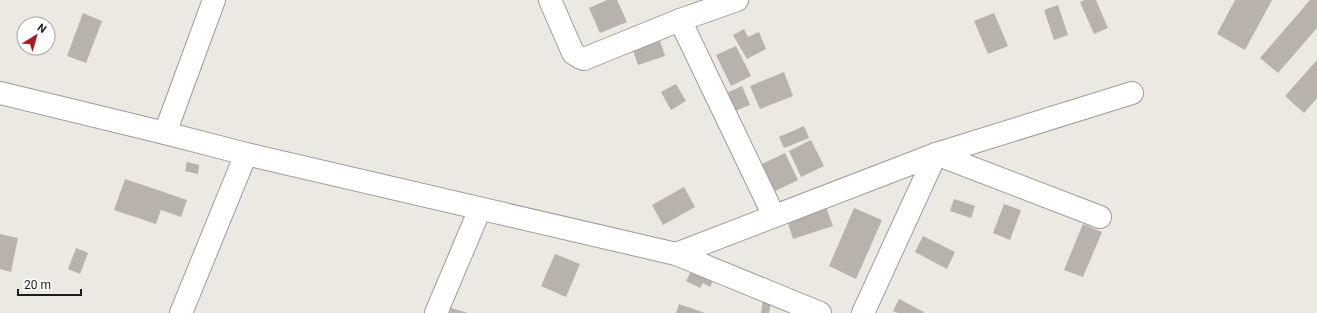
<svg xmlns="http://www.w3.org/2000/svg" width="1317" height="313" viewBox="0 0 1317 313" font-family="Roboto,sans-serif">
  <rect width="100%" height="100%" fill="#ece8e2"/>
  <g fill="#b9b1ac">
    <polygon points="607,0 617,0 627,22 600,33 589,8"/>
    <polygon points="1085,0 1096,0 1108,28 1094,34 1080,2"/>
    <polygon points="1235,0 1272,0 1245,50 1217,34"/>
    <polygon points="1310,0 1317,0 1317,28 1278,73 1260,58"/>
    <polygon points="1058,5 1068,35 1054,40 1044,10"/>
    <polygon points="83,13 102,21 86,63 67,56"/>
    <polygon points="994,13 1008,46 988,54 974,21"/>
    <polygon points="744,29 748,37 759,32 766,49 747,59 733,35"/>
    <polygon points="660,41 665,56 638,65 633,50"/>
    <polygon points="736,46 751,76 731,86 716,55"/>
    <polygon points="1317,60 1317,98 1304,113 1285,96"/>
    <polygon points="784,72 793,96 760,109 750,86"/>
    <polygon points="676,84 686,101 671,110 661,92"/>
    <polygon points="742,86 750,105 730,113 722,95"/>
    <polygon points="804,126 809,138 784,148 779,137"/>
    <polygon points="811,140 824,166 801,177 789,151"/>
    <polygon points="785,153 798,180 773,192 760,165"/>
    <polygon points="187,162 199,165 198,174 185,171"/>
    <polygon points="125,179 187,200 181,217 161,210 156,224 114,210"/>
    <polygon points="684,187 695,207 663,225 652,205"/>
    <polygon points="954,199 975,206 971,218 950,211"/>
    <polygon points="1004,204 1021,210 1010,240 993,233"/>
    <polygon points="826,207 833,226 793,239 787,220"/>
    <polygon points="854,208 882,220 856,279 829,266"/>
    <polygon points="1083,224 1102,232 1083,277 1064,270"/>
    <polygon points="0,234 18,238 11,272 0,269"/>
    <polygon points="923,236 955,252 947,269 915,252"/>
    <polygon points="76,248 88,253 80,274 68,269"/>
    <polygon points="555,254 580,264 566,297 541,286"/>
    <polygon points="695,264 716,275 710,287 703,283 700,288 686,281"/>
    <polygon points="899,299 924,312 923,313 898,313 893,311"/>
    <polygon points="763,301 771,302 769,313 761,313"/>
    <polygon points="679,304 705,313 676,313"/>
    <polygon points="451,308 468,313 450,313"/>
  </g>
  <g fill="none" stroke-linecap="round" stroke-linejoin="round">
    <g stroke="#9d9d9d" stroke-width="24">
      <g id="minor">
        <polyline points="550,0 573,53 579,57 584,59 680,20 737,0"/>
        <polyline points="680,20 774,216"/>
        <polyline points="0,93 165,133 246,154 676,254 936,154 1132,93"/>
        <polyline points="165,133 214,0"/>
        <polyline points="676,254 820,313"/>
        <polyline points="181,313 246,154"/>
        <polyline points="436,313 480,209"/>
        <polyline points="863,313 936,154 1100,217"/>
      </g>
    </g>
    <use href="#minor" stroke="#fff" stroke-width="22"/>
  </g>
  <g transform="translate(36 36) rotate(37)"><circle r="19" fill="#ffffff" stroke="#a4a4a4"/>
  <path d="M0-3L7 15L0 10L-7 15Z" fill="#b1161d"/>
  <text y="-6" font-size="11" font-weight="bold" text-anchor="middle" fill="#1c1c1c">N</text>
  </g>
  <path d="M18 289v6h63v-6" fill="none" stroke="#1c1c1c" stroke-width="2"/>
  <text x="24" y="289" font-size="12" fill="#1c1c1c" stroke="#ffffff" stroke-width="3" paint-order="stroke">20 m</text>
</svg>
